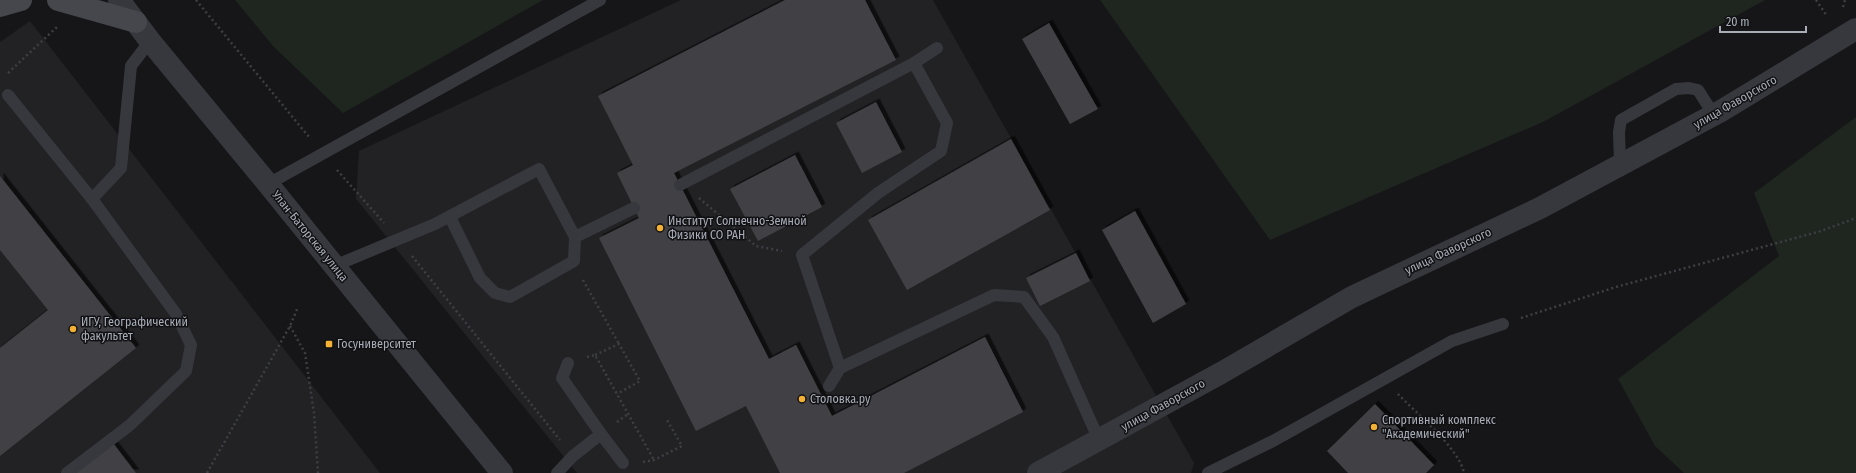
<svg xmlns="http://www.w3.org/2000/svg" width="1856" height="473" viewBox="0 0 1856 473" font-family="'Fira Sans Condensed',sans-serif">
  <defs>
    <filter id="shadow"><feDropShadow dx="3.5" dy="-3.5" stdDeviation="0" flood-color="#0009"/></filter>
  </defs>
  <rect width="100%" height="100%" fill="#161618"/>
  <g fill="#222225">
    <polygon points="681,0 933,0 1194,463 1191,473 577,473 356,199 359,151"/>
    <polygon points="30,21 380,473 0,473 0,42"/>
  </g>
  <g fill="#1e261f">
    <polygon points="235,0 543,0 343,113 273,46"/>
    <polygon points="1100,0 1765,0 1543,122 1270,240"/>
    <polygon points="1856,117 1856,473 1684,473 1655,446 1618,379 1779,256 1754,193"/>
  </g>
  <g fill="#404145" filter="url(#shadow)">
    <polygon points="785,0 865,0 896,60 674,173 769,359 796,345 832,416 985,337 1023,412 904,473 780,473 746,406 696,431 599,238 639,218 617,173 633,165 598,96"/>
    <polygon points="1049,23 1098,109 1070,124 1022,39"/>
    <polygon points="876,102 902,152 862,173 836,123"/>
    <polygon points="1011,139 1050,210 907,290 868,220"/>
    <polygon points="795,155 822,207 758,241 730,189"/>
    <polygon points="0,176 136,348 0,456 0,348 48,310 0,250"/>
    <polygon points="1135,211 1186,304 1153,323 1102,230"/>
    <polygon points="1076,253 1090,281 1040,306 1026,278"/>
    <polygon points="1375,404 1434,465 1426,473 1348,473 1327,451"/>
    <polygon points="113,443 136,473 74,473"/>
  </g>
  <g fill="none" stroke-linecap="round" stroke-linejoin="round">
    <g stroke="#3d3f44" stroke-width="2.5" stroke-dasharray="2 3" stroke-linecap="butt">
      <polyline points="196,0 309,137"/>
      <polyline points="1816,0 1827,16"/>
      <polyline points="1843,7 1845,0"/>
      <polyline points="8,73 57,27"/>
      <polyline points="337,170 384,223"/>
      <polyline points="699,198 756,246 782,251"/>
      <polyline points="412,256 560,440"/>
      <polyline points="583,280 619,344"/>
      <polyline points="1521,318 1616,287 1821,231 1856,218"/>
      <polyline points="290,326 305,353 314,413 318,473"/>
      <polyline points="595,355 619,344 640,381 617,394"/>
      <polyline points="587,357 595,355 654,460"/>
      <path d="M1398,394C1416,413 1459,448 1464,473"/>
      <polyline points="617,422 628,414"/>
      <polyline points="643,462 654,460 682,446 667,420"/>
      <polyline points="207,473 290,326 298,307"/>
    </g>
    <g stroke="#37383d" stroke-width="12">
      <polyline points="8,95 92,199"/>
      <polyline points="1620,165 1619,132 1621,120 1676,89 1689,88 1698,90 1714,115"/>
      <polyline points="268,184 600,0"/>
      <polyline points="680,185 914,63 937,48"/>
      <polyline points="450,217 480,278 495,293 510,297 574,261 575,237"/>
      <polyline points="334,266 435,224 539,169 575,237 634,208"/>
      <polyline points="840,368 802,255 878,193 941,151 947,123 914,63"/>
      <polyline points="829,386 840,368 994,295 1024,297 1053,337 1099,440"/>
      <polyline points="601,434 623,463"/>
      <polyline points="67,473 130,425 186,371 191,345 176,314 92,199 121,168 131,66 150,41"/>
      <polyline points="557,473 573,456 601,434 562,378 568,363"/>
      <polyline points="1208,473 1273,441 1452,341 1503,324"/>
    </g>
    <g stroke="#37383d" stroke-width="22">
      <polyline points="119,0 150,41 268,184 502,473"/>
      <polyline points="1038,473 1221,373 1352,297 1540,208 1721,111 1856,29"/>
    </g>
    <g stroke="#45474d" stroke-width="22">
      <polyline points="58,0 136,22"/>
      <polyline points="0,6 21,0"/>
    </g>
  </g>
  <g fill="#f2b134" stroke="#111113" stroke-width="1.5">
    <circle cx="660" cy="228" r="4"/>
    <circle cx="73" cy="329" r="4"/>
    <rect x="325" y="340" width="8" height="8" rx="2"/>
    <circle cx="802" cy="399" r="4"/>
    <circle cx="1374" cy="427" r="4"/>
  </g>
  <g text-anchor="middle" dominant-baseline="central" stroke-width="3" stroke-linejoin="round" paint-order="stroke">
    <g font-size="12" fill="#a8adb8" stroke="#111113">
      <text transform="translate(1735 102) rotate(-30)">улица Фаворского</text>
      <text transform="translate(310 236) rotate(51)">Улан-Баторская улица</text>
      <text transform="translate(1448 251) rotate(-25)">улица Фаворского</text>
      <text transform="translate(1163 405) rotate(-29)">улица Фаворского</text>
    </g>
    <g font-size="12" fill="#a8adb8" stroke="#111113" text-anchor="start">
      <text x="668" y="221">Институт Солнечно-Земной<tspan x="668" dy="14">Физики СО РАН</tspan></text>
      <text x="81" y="322">ИГУ, Географический<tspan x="81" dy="14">факультет</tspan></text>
      <text x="337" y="344">Госуниверситет</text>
      <text x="810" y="399">Столовка.ру</text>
      <text x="1382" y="420">Спортивный комплекс<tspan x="1382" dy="14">"Академический"</tspan></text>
    </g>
  </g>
  <path d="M1720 26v6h86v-6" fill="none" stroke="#a8adb8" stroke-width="2"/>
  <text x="1726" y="26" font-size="12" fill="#a8adb8" stroke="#111113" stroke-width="3" paint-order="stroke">20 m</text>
</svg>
